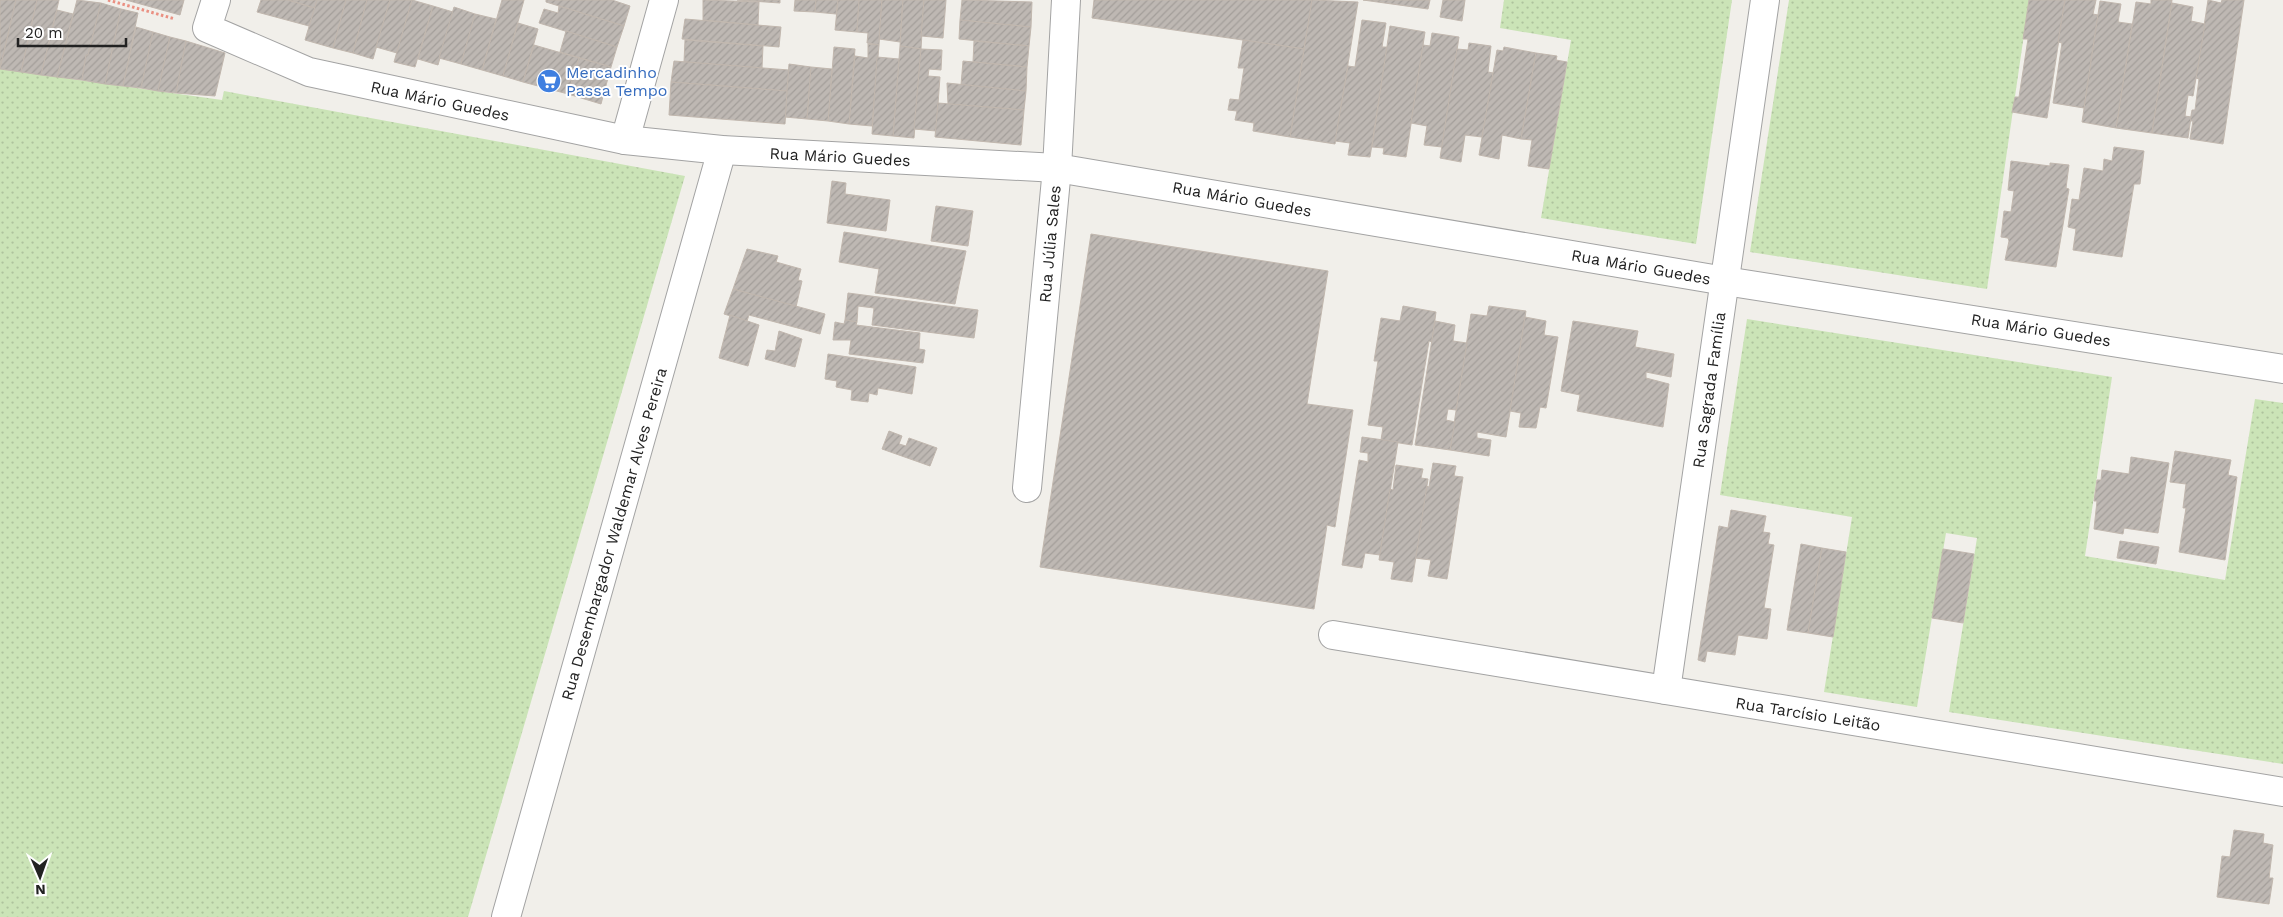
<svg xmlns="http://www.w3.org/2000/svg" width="2283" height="917" viewBox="0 0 2283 917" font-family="'Work Sans',sans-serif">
  <defs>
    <pattern id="grass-dots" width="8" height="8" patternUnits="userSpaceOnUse" patternTransform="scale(1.25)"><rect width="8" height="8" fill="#cbe4b7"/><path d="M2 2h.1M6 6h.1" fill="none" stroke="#aec39d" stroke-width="1.8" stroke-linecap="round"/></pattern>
    <pattern id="building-hatch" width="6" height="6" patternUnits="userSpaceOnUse" patternTransform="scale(1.25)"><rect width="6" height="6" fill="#beb8b3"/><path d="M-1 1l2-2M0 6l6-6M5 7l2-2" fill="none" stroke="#a39e9a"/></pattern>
  </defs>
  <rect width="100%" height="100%" fill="#f1efea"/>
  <g fill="url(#grass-dots)">
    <polygon points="1504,0 1732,0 1696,244 1541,218 1571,40 1500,28"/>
    <polygon points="1789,0 2029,0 1987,289 1750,252"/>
    <polygon points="0,69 222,100 224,91 685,176 468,917 0,917"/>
    <polygon points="1747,319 2112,377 2085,556 2225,580 2255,399 2283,403 2283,764 1949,712 1977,538 1946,533 1917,707 1824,692 1852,517 1720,495"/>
  </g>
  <g fill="url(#building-hatch)" stroke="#c1b7ae">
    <polygon points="0,0 16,0 0,69"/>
    <polygon points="16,0 37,0 21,72 0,69"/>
    <polygon points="37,0 59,0 41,75 21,72"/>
    <polygon points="77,0 101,3 88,55 86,55 82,80 57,77"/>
    <polygon points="126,0 184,0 180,15"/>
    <polygon points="261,0 288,0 315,8 309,26 257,12"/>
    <polygon points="288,0 317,0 315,8"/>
    <polygon points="317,0 346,0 333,48 305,40"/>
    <polygon points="346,0 367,0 353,53 333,48"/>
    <polygon points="367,0 390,0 373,59 353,53"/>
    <polygon points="390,0 412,0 397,53 376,47"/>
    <polygon points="412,0 433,6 415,67 394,62"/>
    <polygon points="502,0 524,0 503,76 482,70"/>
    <polygon points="546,0 612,0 630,6 624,26 546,2"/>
    <polygon points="703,0 759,2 758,25 703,20"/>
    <polygon points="737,0 780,0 780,3"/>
    <polygon points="795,0 816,0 815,12 794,11"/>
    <polygon points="816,0 838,0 836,14 815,12"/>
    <polygon points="838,0 859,0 857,32 835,30"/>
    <polygon points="859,0 882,0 879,45 867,43 868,33 857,32"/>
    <polygon points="882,0 903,0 900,42 879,39"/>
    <polygon points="903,0 924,0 921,49 900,46"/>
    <polygon points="924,0 946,0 943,38 921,36"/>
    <polygon points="962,0 1032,2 1031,27 960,20"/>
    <polygon points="1094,0 1312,0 1304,49 1092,18"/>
    <polygon points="1312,0 1358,2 1335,144 1290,137"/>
    <polygon points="1363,0 1430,0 1428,9"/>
    <polygon points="1443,0 1465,0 1462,21 1440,17"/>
    <polygon points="2029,0 2065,0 2047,118 2012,112 2015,97 2019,97 2028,39 2023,39"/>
    <polygon points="2065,0 2096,0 2093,14 2098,15 2084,108 2053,103 2062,43 2058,42"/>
    <polygon points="2151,0 2172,0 2152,133 2116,128 2136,2 2151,4"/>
    <polygon points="2208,0 2221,3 2222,0 2244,0 2223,144 2190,139 2193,121 2190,121 2192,110 2195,110 2199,79 2196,78"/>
    <polygon points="2100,1 2121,4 2118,22 2132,24 2116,128 2082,122"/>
    <polygon points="101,3 121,9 105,84 82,80 86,55 88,55"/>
    <polygon points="2172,3 2193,7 2191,21 2205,24 2193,96 2188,95 2185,116 2191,117 2188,138 2152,133"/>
    <polygon points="433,6 453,12 438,65 418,59"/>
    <polygon points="559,6 624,26 617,47 539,23 544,9 558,13"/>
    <polygon points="454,7 475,14 461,64 439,58"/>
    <polygon points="121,9 138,13 123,86 105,84"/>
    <polygon points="57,10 73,14 57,77 41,75"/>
    <polygon points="475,14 496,19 482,70 461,64"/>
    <polygon points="685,19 781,27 779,47 682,39"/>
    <polygon points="960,20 1031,27 1029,46 959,39"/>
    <polygon points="1362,20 1386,23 1382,47 1387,47 1370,157 1348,155 1350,143 1335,141 1348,66 1355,67"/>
    <polygon points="518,23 538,29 523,82 503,76"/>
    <polygon points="1390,26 1425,32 1406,157 1383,154 1384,148 1372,147"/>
    <polygon points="136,27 153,32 141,88 123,86"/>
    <polygon points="566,31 617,47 611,67 560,52"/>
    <polygon points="153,32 170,37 158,91 141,88"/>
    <polygon points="1432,33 1459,37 1442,147 1424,145 1427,126 1411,123 1423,45 1430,46"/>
    <polygon points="170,37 186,41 176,93 158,91"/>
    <polygon points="685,40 763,46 762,68 684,62"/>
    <polygon points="1243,40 1304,49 1290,137 1253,131 1254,123 1235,120 1237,111 1228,110 1230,99 1239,100 1244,68 1238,68"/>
    <polygon points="186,41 225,53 215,96 176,93"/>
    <polygon points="974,41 1029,46 1027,67 973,62"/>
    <polygon points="1469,43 1491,46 1488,72 1493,73 1482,137 1465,135 1461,162 1440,158 1457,49 1468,50"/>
    <polygon points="868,44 879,45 872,126 849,124 855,56 868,58"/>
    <polygon points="534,45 579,58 568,94 523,82"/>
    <polygon points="900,46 921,49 914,138 893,136"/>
    <polygon points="834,47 855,49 849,124 828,121"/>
    <polygon points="1504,47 1536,53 1521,139 1502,135 1499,159 1479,155 1497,50 1503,51"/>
    <polygon points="921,49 942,50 941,70 929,69 928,76 940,77 936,131 914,129"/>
    <polygon points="1536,53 1557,56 1556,60 1567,62 1549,169 1528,166 1532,140 1521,139"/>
    <polygon points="877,57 899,59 893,136 872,134"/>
    <polygon points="579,58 611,67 601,104 568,94"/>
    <polygon points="674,61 789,70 787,91 671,82"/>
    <polygon points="963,61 1027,67 1026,91 961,85"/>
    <polygon points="789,64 811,67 807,119 785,117"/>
    <polygon points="811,67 832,69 828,121 807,119"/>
    <polygon points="671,82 787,91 785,124 669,115"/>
    <polygon points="947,83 1026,91 1024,110 948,104"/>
    <polygon points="938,103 1024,110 1021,145 935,137"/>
    <polygon points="2114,147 2144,151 2140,184 2134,184 2122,257 2073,250 2076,229 2068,227 2072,199 2079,200 2084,168 2103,171 2104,159 2112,161"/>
    <polygon points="2011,161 2050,166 2050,163 2069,165 2066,188 2069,189 2056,267 2005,260 2009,241 2008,238 2001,237 2004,211 2011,212 2014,191 2008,190"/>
    <polygon points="832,181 846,183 845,194 890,200 886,231 827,223"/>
    <polygon points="936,206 973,211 968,246 931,241"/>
    <polygon points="844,232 966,251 955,304 875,293 879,269 839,262"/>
    <polygon points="1091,234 1328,271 1307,404 1353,410 1335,527 1327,525 1314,609 1040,567"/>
    <polygon points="747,249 778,256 776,262 801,269 798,280 802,281 796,307 733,289"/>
    <polygon points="733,289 825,314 820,334 749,315 747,321 724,314"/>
    <polygon points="848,293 978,310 974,338 872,325 874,308 858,306 857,322 845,320"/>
    <polygon points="1403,306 1436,312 1432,342 1429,341 1412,445 1381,440 1383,427 1368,425 1378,361 1374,361 1381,318 1400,321"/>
    <polygon points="1489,306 1526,311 1506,437 1477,432 1477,438 1491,440 1489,456 1450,450 1471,314 1487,316"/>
    <polygon points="730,315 759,325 748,366 719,358"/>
    <polygon points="1525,317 1546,321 1544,335 1558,337 1546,408 1540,407 1536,428 1519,427 1521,413 1510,411"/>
    <polygon points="845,320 857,322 856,325 920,333 919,349 925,350 923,363 849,354 851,340 833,340 835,322 844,324"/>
    <polygon points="1435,321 1455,325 1453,341 1467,343 1456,410 1448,409 1446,420 1455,422 1450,450 1415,445"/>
    <polygon points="1573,321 1638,331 1635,347 1674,354 1671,377 1646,372 1646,378 1669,384 1663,427 1577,411 1580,395 1561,391"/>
    <polygon points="779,331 802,339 795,367 765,359 767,350 775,351"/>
    <polygon points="828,354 916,367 912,394 878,388 877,395 869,393 868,402 851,400 852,390 836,387 837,381 825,379"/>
    <polygon points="889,431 902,436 899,444 906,446 909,438 937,448 930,466 882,449"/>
    <polygon points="1362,437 1398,442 1380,555 1365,553 1362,568 1342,565 1359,460 1368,462 1368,453 1360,452"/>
    <polygon points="2175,451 2231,460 2228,475 2237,477 2225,560 2179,552 2186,508 2183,508 2186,484 2170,482"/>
    <polygon points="2131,457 2169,463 2158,533 2124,528 2123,534 2094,529 2097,501 2094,501 2097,480 2101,480 2102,470 2129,474"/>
    <polygon points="1433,463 1456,466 1454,476 1463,477 1447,579 1428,576 1431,560 1415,558 1426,486 1429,487"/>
    <polygon points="1396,465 1423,469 1421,478 1428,479 1412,582 1391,579 1394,562 1379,560 1390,489 1393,490"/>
    <polygon points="1731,510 1766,516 1763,532 1770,533 1768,544 1774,545 1764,608 1771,609 1767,639 1738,635 1735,655 1707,651 1705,662 1698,660 1719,526 1728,528"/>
    <polygon points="2120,541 2159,547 2156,564 2117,558"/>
    <polygon points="1801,544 1822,548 1808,633 1787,630"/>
    <polygon points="1822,548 1846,552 1833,637 1808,633"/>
    <polygon points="1943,549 1974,554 1963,623 1932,618"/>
    <polygon points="2234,830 2264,834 2263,843 2273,845 2269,878 2273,878 2269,904 2217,897 2222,856 2230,857"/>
  </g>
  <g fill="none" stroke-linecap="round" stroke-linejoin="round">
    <g stroke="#a3a3a3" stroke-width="30">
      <g id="minor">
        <polyline points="216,0 207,28 309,72 625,140 722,150 1057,168 1725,281 2283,369"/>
        <polyline points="625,140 664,0"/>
        <polyline points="1027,488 1057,168 1066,0"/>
        <polyline points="1333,635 2283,792"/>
        <polyline points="1666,690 1765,0"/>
        <polyline points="506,917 722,150"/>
      </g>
    </g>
    <polyline stroke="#ea9082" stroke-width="3" stroke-dasharray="2.5 2.5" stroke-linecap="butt" points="108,0 175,19"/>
    <use href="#minor" stroke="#fff" stroke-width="28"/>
  </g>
  <defs>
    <g id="supermarket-disc" transform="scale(1.25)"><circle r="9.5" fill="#3f7fe0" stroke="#fff"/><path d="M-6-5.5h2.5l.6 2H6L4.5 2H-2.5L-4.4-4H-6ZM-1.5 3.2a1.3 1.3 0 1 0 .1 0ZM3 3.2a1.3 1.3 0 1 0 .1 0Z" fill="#fff"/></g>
  </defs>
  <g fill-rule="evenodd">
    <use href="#supermarket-disc" x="549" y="81"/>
  </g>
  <g text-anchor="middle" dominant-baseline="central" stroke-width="4" stroke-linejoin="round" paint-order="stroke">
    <g font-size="16" fill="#366cbe" stroke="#fff" text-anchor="start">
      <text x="566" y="72">Mercadinho<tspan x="566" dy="18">Passa Tempo</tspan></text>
    </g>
    <g font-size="16" fill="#222" stroke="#fff">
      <text transform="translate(440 101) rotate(12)">Rua Mário Guedes</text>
      <text transform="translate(840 157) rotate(3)">Rua Mário Guedes</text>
      <text transform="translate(1242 199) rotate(10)">Rua Mário Guedes</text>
      <text transform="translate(1050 244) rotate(-85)">Rua Júlia Sales</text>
      <text transform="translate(1641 267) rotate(10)">Rua Mário Guedes</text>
      <text transform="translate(2041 330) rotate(9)">Rua Mário Guedes</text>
      <text transform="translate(1709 390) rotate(-82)">Rua Sagrada Família</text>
      <text transform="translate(614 534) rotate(-74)">Rua Desembargador Waldemar Alves Pereira</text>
      <text transform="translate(1808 714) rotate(9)">Rua Tarcísio Leitão</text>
    </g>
  </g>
  <g transform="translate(40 877) rotate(178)" stroke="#ffffff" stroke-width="4" paint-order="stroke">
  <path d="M0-4L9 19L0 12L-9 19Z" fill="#222222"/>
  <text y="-8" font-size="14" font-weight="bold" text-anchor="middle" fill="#222222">N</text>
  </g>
  <path d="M18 38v8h108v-8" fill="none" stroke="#222222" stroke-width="2.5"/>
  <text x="25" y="38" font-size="15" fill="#222222" stroke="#ffffff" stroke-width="4" paint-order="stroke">20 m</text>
</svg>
